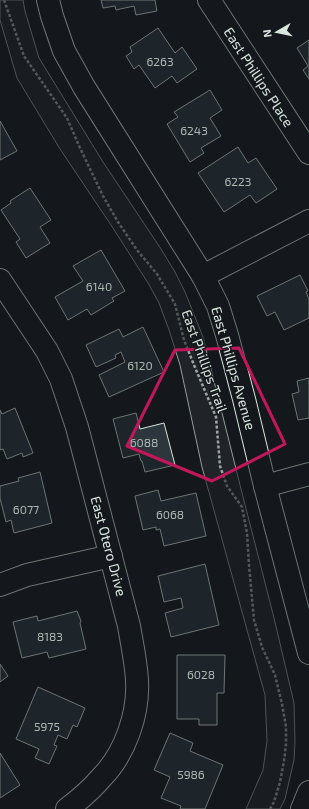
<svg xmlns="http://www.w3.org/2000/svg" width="309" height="809" viewBox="0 0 309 809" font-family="'Exo 2',sans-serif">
  <rect width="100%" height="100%" fill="#14181c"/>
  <polygon fill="#202428" stroke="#939e99" points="0,0 23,0 25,11 39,58 103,162 161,249 175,272 185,292 203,337 240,485 274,618 294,703 295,741 294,760 285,799 280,809 246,809 263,770 267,741 265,695 202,467 180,365 169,330 159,303 148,283 111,225 60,149 17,78 0,20"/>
  <g fill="#2c363c" stroke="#d8e6dc">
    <polygon points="101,0 155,0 157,11 136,15 134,6 116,10 115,6 103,8"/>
    <polygon points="158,28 175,53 182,47 197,69 177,83 172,76 155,88 139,65 134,69 126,56 132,52 130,47"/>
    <polygon points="309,40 309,79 303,70 308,66 297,48"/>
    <polygon points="210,90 222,110 210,118 221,136 201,148 204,153 190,162 167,124 178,117 174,112"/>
    <polygon points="0,121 17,151 0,160"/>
    <polygon points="238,147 248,163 256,158 277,189 256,203 250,195 224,212 198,173"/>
    <polygon points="30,188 51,220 40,227 50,243 26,258 16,242 20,239 1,210 11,203 10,201"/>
    <polygon points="101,250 125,291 112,298 114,301 91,315 87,309 68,320 55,297 83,281 73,266"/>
    <polygon points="300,275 308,291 306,292 309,299 309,318 284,330 275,312 267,316 257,296"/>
    <polygon points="143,327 164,372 109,397 99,375 125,362 121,352 115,355 116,358 96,367 86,345 119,329 123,337"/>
    <polygon points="309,378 309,418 298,420 292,394 299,392 297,381"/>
    <polygon points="15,408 33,453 23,457 22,453 7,459 3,449 0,450 0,410 2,414"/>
    <polygon points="136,413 140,429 164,423 175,465 145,472 142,461 141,461 139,454 123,458 113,419"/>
    <polygon points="40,472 52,523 14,533 11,520 6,522 0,498 0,486 19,481 18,478"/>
    <polygon points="158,490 161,501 196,493 206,536 164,546 160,529 156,530 156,527 143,530 135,496"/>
    <polygon points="205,564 219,625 171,637 165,613 183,608 181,598 164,602 158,576"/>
    <polygon points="77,611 81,621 80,623 86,649 49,658 47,652 22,658 13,622 37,616 38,621"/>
    <polygon points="177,655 225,655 224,693 217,693 217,725 199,725 199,719 177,719"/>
    <polygon points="0,664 8,676 0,682"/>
    <polygon points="38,687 85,708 77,727 73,725 67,739 58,735 54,745 57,746 49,764 35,758 39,749 16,739"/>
    <polygon points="170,733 193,743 190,751 223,765 205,809 180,809 181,806 161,798 170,777 154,770"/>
    <polygon points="0,753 20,785 0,798"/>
  </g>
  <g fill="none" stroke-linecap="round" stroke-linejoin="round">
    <g stroke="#d8e6dc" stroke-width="24">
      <g id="minor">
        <polyline points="48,0 52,16 64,51 84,87 203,276 218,306 227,335 244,399 265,486 309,653"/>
        <polyline points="209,0 309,153"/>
        <polyline points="203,276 309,221"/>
        <path d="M0,280L47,351L61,379L77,427L129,626C132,644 136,662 137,680C139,714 125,754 101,778C91,790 79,800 67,809"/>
        <polyline points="265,486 309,474"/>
        <polyline points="0,585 27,575 111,556"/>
        <polyline points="302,809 309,792"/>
      </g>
    </g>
    <polyline stroke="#9da8a2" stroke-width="2.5" stroke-dasharray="3 2" stroke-linecap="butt" points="4,0 24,56 67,118 80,148 103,196 118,222 137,250 157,274 175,304 184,340 194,365 216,417 220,466 227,486 242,507 247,533 249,565 254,620 262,647 275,675 282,704 286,727 286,744 284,761 280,782 274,802 270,809"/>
    <use href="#minor" stroke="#14181c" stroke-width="22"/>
  </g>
  <path d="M0 0H309V809H0ZM239,348L285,444L212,481L127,446L175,350Z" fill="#14181c" fill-opacity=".55" fill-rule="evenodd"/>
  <path fill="none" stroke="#c2185b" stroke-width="3" stroke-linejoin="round" d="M239,348L285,444L212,481L127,446L175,350Z"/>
  <g text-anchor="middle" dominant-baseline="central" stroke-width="3" stroke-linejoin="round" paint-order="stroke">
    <g font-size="12" fill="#adbab4">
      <text x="160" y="61">6263</text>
      <text x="194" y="130">6243</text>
      <text x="238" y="181">6223</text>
      <text x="99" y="286">6140</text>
      <text x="140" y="365">6120</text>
      <text x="144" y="442">6088</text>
      <text x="26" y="509">6077</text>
      <text x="170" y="514">6068</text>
      <text x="50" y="636">8183</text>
      <text x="201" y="674">6028</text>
      <text x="47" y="726">5975</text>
      <text x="191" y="774">5986</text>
    </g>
    <g font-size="14" fill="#d8e6dc" stroke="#14181c">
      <text transform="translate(259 77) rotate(57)">East Phillips Place</text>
      <text transform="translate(205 361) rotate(70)">East Phillips Trail</text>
      <text transform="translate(234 368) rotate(74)">East Phillips Avenue</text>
      <text transform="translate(109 546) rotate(75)">East Otero Drive</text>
    </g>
  </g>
  <g transform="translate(277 32) rotate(261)" stroke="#14181c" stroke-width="3" paint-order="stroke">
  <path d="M0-3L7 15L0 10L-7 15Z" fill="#d8e6dc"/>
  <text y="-6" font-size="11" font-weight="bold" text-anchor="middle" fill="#d8e6dc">N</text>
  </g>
</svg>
